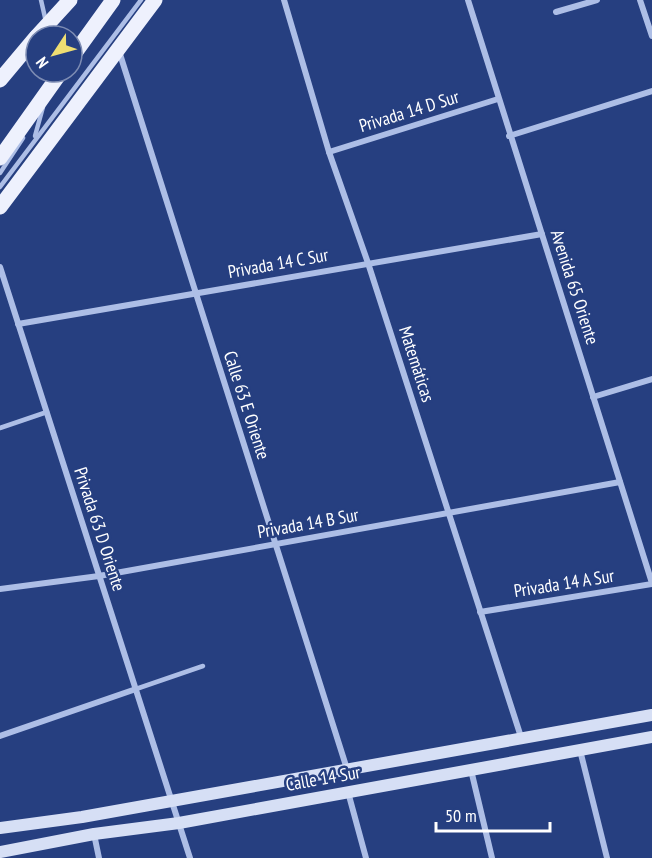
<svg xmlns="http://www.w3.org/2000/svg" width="652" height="858" viewBox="0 0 652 858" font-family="'PT Sans Narrow',sans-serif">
  <rect width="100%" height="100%" fill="#263f80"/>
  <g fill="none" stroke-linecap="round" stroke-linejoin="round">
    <g stroke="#adbee6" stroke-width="4.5">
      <polyline points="41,0 46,22"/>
      <polyline points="35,136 43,107"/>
      <polyline points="0,173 23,138"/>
      <polyline points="0,187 141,0"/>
      <polyline points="0,428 47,412"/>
      <polyline points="136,689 203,666"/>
    </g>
    <g stroke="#adbee6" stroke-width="6">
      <polyline points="284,0 329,152 368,263 521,737"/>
      <polyline points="468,0 652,583"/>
      <polyline points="640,0 652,36"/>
      <polyline points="556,12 597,0"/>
      <polyline points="119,51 347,769"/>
      <polyline points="509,136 652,91"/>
      <polyline points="329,152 498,99"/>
      <polyline points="0,267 190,858"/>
      <polyline points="18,324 542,234"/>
      <polyline points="593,397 652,379"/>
      <polyline points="0,589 99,576 620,482"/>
      <polyline points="480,612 652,584"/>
      <polyline points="0,736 136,689"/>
      <polyline points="580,750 607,858"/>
      <polyline points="471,770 492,858"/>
      <polyline points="348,792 366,858"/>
      <polyline points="94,834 99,858"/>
    </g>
    <g stroke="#d6dff5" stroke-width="12">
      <polyline points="0,828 82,817 652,715"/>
      <polyline points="0,852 94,834 179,823 652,737"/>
    </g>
    <g stroke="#eef1fd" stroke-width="15">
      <polyline points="37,36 70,0"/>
      <polyline points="72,57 113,0"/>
      <polyline points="0,80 36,37"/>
      <polyline points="0,158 61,72"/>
      <polyline points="0,207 155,0"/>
    </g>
  </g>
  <g text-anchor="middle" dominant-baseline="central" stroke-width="5" stroke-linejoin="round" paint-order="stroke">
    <g font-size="18" fill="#fff" stroke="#263f80">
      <text transform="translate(409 111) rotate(-17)">Privada 14 D Sur</text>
      <text transform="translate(278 263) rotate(-10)">Privada 14 C Sur</text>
      <text transform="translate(575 287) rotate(72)">Avenida 65 Oriente</text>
      <text transform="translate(417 364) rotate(72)">Matemáticas</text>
      <text transform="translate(247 405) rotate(72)">Calle 63 E Oriente</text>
      <text transform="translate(308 523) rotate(-10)">Privada 14 B Sur</text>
      <text transform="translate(100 529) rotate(72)">Privada 63 D Oriente</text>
      <text transform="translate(564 583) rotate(-9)">Privada 14 A Sur</text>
      <text transform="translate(323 778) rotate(-10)">Calle 14 Sur</text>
    </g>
  </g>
  <g transform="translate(54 54) rotate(234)"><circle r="28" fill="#263f80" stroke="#7d8cb3" stroke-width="1.5"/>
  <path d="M0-4.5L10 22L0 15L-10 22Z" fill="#efde72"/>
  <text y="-9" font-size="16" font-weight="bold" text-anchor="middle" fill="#ffffff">N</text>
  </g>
  <path d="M436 822v9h114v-9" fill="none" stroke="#ffffff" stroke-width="3"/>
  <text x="445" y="822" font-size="18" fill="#ffffff" stroke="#263f80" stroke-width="4.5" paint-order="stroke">50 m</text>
</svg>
